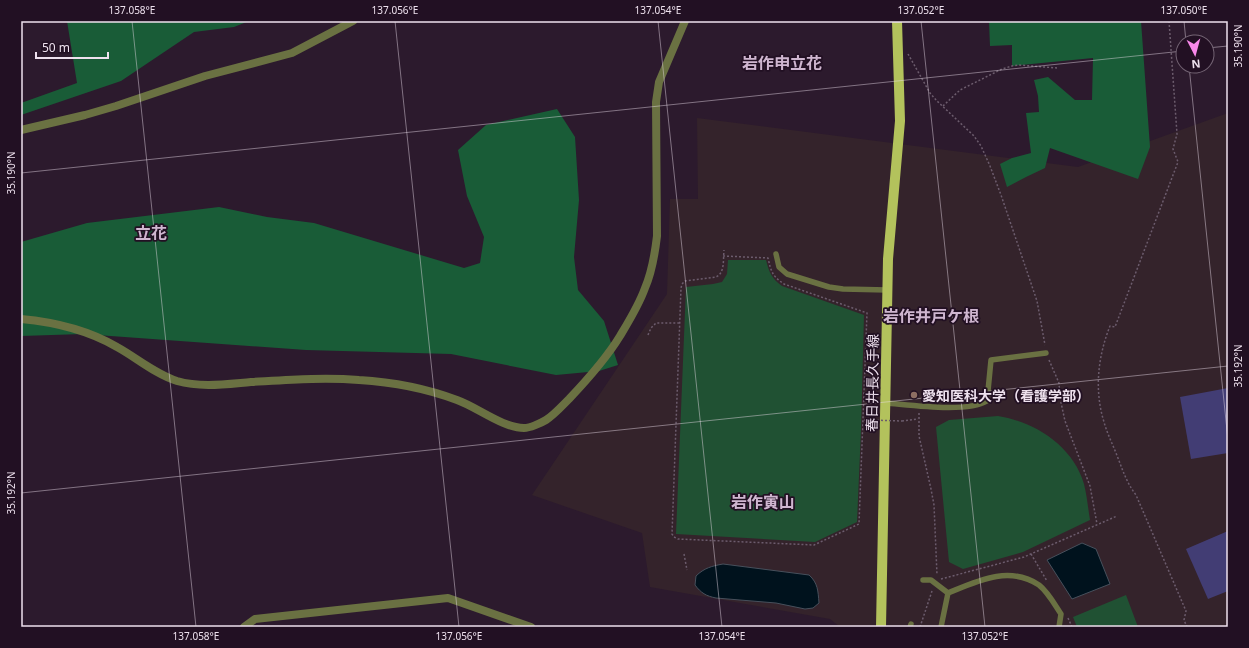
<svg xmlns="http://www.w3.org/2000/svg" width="1249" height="648" viewBox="0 0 1249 648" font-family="'Noto Sans','Noto Sans JP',sans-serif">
  <rect width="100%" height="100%" fill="#2c1a2d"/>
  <polygon fill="#34232b" points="1228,113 1228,627 840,627 830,619 650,587 642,533 532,495 667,294 670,199 698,199 697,118 1078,167"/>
  <g fill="#205133">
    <path d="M728,260H766C769,272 772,279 782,286L864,315L861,431L857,522L815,542L676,534L686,287L713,284L722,282L727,274Z"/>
    <path d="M998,416C1035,422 1073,446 1084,484C1087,496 1088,508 1090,520L1023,552L963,569L949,562L936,427L949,420Z"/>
    <polygon points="1126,595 1138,627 1077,627 1073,617"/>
  </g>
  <g fill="#195c37">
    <polygon points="67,21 249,21 234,27 194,32 121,81 21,115 21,103 77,83"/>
    <polygon points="989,21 1141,21 1150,147 1138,179 1050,148 1045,168 1026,177 1007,187 1000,164 1012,158 1031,153 1026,113 1039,112 1038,96 1034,80 1048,77 1075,100 1092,100 1093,58 1012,66 1012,45 990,46"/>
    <polygon points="557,109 575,137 579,200 574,257 578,290 604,321 618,365 599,371 556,375 451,354 306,350 83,334 21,336 21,242 87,223 219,207 267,217 314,223 464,268 480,263 484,237 467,196 458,150 486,125"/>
  </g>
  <g fill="#00121d" stroke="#47505c">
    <polygon points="1082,543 1096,549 1110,584 1072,599 1047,560"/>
    <path d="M723,564L809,575C818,583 818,591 819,603L813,608L805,609L776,603L716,598C706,596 701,593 695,585L696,576C704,568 712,566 723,564Z"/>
  </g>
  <g fill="#423d74">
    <polygon points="1228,388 1228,453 1191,459 1180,397"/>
    <polygon points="1228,531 1228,591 1208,599 1186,549"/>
  </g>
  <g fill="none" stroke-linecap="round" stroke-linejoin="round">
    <g stroke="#6c5c6d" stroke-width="1.5" stroke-dasharray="2 2" stroke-linecap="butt">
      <path d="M1169,21L1177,134L1173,149L1178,162L1115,327L1110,326C1098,356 1094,390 1104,422C1107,433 1112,443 1116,453C1122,468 1126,482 1136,495L1186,611L1184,620L1187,627"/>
      <polyline points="908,54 930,93 937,101 974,136 981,146 990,166 1001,195 1037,301 1045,345"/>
      <polyline points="943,106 960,90 1002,69 1012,66 1019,65 1057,68"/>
      <path d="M723,256L768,258C771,271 772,276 784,284L867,313L859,524L814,545L678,539L674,537L672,534L681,288L682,284L685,281L716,277C725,273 723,260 724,250"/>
      <polyline points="648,335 651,328 656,323 680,323"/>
      <polyline points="1049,360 1059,383 1060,398 1065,421 1090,486 1097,524"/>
      <polyline points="919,413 919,436 931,489 934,505 937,575"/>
      <polyline points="864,420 869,420"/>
      <polyline points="902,421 918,419"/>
      <polyline points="684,554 687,570"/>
      <polyline points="1031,554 1047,581"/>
      <polyline points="941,579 1024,557 1117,516"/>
      <polyline points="1068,618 1072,627"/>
      <polyline points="920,627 932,591"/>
    </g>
    <g stroke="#6a7142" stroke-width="5.5">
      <polyline points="776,254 779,267 787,274 829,287 843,289 887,290"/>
      <path d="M886,403C911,405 967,413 987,401L991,360L1046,353"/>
      <polyline points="923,580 931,580 948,593"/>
      <polyline points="910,627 911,624"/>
      <path d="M941,627L948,593C977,581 1009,565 1039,585C1048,592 1055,605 1061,614L1059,627"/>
    </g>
    <g stroke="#6a7142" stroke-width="8">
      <polyline points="21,130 85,115 116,106 205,76 292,53 353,21"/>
      <path d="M21,319C54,322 88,330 117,347C137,358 155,374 177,381C201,388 227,384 251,382C286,380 323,377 359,380C393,382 425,388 457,400C477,407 503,428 524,428C530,428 541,423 546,420C554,415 562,406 569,399C587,380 606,359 620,336C629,321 639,305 645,288C652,272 655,253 657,236L656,102L659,82L685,21"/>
      <polyline points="244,627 255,619 448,598 531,627"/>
    </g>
    <polyline stroke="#b3c25c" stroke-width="10" points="881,627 888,259 900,121 897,21"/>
    <polyline stroke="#6c5c6d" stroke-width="1.5" stroke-dasharray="2 2" stroke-linecap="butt" points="869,420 902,421"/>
  </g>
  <path fill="none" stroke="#eee1ee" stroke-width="1" stroke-opacity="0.45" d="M132,21L196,627M395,21L459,627M658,21L722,627M921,21L985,627M1184,21L1186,42M1207,48L1228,46M1189,66L1228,440M21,173L1183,51M21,493L1228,366"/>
  <circle fill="#8d6e63" stroke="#221023" stroke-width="1.5" cx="914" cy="395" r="4"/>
  <g text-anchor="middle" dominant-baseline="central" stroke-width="3.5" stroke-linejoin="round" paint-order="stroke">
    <g font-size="14" fill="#eee1ee" stroke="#221023">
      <text transform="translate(872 383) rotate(-89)">春日井長久手線</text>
    </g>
    <g font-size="14" font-weight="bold" fill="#eee1ee" stroke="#221023" text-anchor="start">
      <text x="922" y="395">愛知医科大学（看護学部）</text>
    </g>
    <g font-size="16" font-weight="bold" fill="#cfb6d0" stroke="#221023">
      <text x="782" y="63">岩作申立花</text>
      <text x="151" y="233">立花</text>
      <text x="931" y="316">岩作井戸ケ根</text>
      <text x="763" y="502">岩作寅山</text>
    </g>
  </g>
  <rect width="1249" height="648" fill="none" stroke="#221023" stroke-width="44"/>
  <g transform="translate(1195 54) rotate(174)"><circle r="19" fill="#221023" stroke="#746474"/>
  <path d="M0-3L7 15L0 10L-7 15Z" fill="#f888ea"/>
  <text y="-6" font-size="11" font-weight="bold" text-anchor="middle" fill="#eee1ee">N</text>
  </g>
  <path d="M36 52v6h72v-6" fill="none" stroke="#eee1ee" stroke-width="2"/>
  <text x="42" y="52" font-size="12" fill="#eee1ee" stroke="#221023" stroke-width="3" paint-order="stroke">50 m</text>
  <rect x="22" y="22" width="1205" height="604" fill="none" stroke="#eee1ee" stroke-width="1.5"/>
  <g font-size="10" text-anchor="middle" fill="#eee1ee">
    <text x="132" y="14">137.058°E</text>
    <text x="395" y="14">137.056°E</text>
    <text x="658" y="14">137.054°E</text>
    <text x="921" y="14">137.052°E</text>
    <text x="1184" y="14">137.050°E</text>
    <text transform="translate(1238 46) rotate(-90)" y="4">35.190°N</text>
    <text transform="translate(11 173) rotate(-90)" y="4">35.190°N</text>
    <text transform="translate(1238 366) rotate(-90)" y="4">35.192°N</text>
    <text transform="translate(11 493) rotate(-90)" y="4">35.192°N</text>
    <text x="196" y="640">137.058°E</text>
    <text x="459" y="640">137.056°E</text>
    <text x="722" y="640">137.054°E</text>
    <text x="985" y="640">137.052°E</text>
  </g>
</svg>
